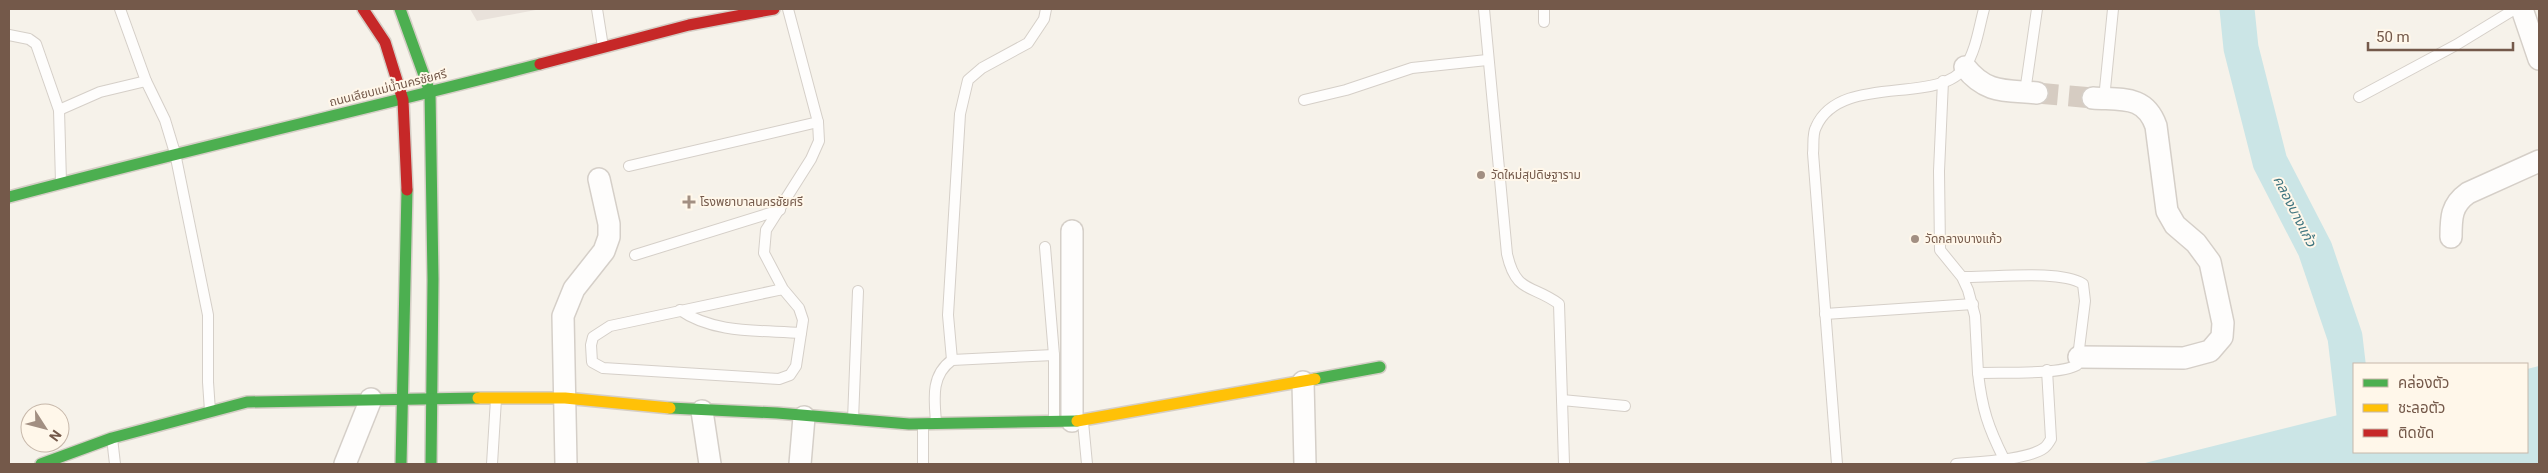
<svg xmlns="http://www.w3.org/2000/svg" width="2548" height="473" viewBox="0 0 2548 473" font-family="Roboto,'Noto Sans Thai',sans-serif">
  <rect width="100%" height="100%" fill="#f6f2ea"/>
  <polygon fill="#e9e2db" points="470,9 541,9 477,21"/>
  <polygon fill="#cbe5e6" points="2539,366 2539,464 2141,464 2354,411 2354,452 2527,452 2527,369"/>
  <g fill="none" stroke-linecap="round" stroke-linejoin="round">
    <polyline stroke="#cbe5e6" stroke-width="35" points="2237,9 2241,48 2270,162 2315,249 2345,337 2354,414"/>
    <polyline stroke="#d6ccc2" stroke-width="21" stroke-dasharray="21 11" stroke-linecap="butt" points="2037,93 2093,98"/>
    <g stroke="#d5cfc8" stroke-width="12">
      <g id="lane">
        <polyline points="120,9 146,81 165,120 175,153 208,315 208,382 210,411"/>
        <polyline points="597,9 603,47"/>
        <path d="M1484,9L1507,254C1516,294 1532,284 1559,304L1564,464"/>
        <polyline points="1544,9 1544,22"/>
        <polyline points="9,35 29,39 36,44 59,110 61,182"/>
        <path d="M1943,81L1939,171L1940,250L1962,277L1968,290L1975,316L1978,373C2000,372 2060,375 2077,365L2085,301L2083,284C2059,269 1992,278 1962,277"/>
        <polyline points="2025,92 2037,9"/>
        <polyline points="2359,97 2456,45 2515,9"/>
        <polyline points="2104,99 2113,9"/>
        <polyline points="1304,100 1346,90 1412,68 1487,60"/>
        <polyline points="59,110 100,92 146,81"/>
        <polyline points="629,166 818,122"/>
        <polyline points="1045,247 1054,355 1054,420"/>
        <polyline points="635,255 780,210"/>
        <polyline points="783,289 610,326 593,337 591,345 592,362 603,368 779,379 790,375 796,366 803,320 799,308 783,289 764,253 766,230 811,159 819,141 818,122 788,9"/>
        <path d="M680,310C714,334 761,330 801,333"/>
        <polyline points="1825,314 1973,304"/>
        <polyline points="952,360 948,315 960,114 968,80 982,68 1028,43 1044,19 1046,9"/>
        <path d="M1978,373C1982,409 1988,427 2004,459"/>
        <polyline points="1562,400 1625,406"/>
        <polyline points="853,420 858,291"/>
        <path d="M936,422C934,398 931,375 952,360L1054,355"/>
        <polyline points="1083,422 1087,464"/>
        <polyline points="112,438 115,464"/>
        <polyline points="492,464 496,399"/>
        <polyline points="923,464 923,425"/>
        <path d="M1837,464L1813,153C1814,146 1812,134 1816,127C1840,72 1939,106 1965,67C1976,51 1979,27 1984,9"/>
        <path d="M1956,464C1977,462 2028,460 2044,448C2047,446 2049,442 2051,439L2047,370"/>
      </g>
    </g>
    <g stroke="#d5cfc8" stroke-width="24">
      <g id="street">
        <polyline points="2522,9 2539,59"/>
        <path d="M1965,67C1986,94 2006,90 2037,93"/>
        <path d="M2451,237C2451,218 2451,205 2468,193L2539,161"/>
        <path d="M2079,357L2184,358L2210,351L2222,337L2223,323L2210,262L2196,243L2175,225L2167,211L2156,126C2145,95 2122,100 2093,98"/>
        <polyline points="1303,382 1305,464"/>
        <polyline points="702,411 710,464"/>
        <polyline points="1072,421 1072,231"/>
        <polyline points="345,464 371,399"/>
        <polyline points="566,464 563,316 574,289 604,251 609,237 609,224 599,179"/>
        <polyline points="800,464 804,417"/>
      </g>
    </g>
    <g stroke="#d5cec6" stroke-width="14">
      <g id="fast">
        <polyline points="400,9 430,92 433,279 431,464"/>
        <path d="M9,197C185,150 363,110 540,64"/>
        <polyline points="1315,379 1380,367"/>
        <polyline points="670,408 777,413 909,424 1077,421"/>
        <polyline points="41,464 112,438 247,402 478,398"/>
        <polyline points="401,464 407,190"/>
      </g>
    </g>
    <g stroke="#d5cec6" stroke-width="14">
      <g id="slow">
        <polyline points="478,398 565,398 670,408"/>
        <polyline points="1077,421 1315,379"/>
      </g>
    </g>
    <g stroke="#d5cec6" stroke-width="14">
      <g id="jam">
        <polyline points="363,9 385,42 403,100 407,190"/>
        <polyline points="540,64 689,25 774,9"/>
      </g>
    </g>
    <use href="#lane" stroke="#fefdfc" stroke-width="10"/>
    <use href="#street" stroke="#fefdfc" stroke-width="21"/>
    <use href="#fast" stroke="#4caf50" stroke-width="11"/>
    <use href="#slow" stroke="#ffc107" stroke-width="11"/>
    <use href="#jam" stroke="#c62828" stroke-width="11"/>
  </g>
  <g fill="#a28f82" stroke="#fff7ea" stroke-width="2">
    <circle cx="1481" cy="175" r="5"/>
    <path d="M686.5 194.5h5v5h5v5h-5v5h-5v-5h-5v-5h5z"/>
    <circle cx="1915" cy="239" r="5"/>
  </g>
  <g text-anchor="middle" dominant-baseline="central" stroke-width="4" stroke-linejoin="round" paint-order="stroke">
    <g font-size="12" fill="#74594a" stroke="#fff7ea">
      <text transform="translate(388 88) rotate(-14)">ถนนเลียบแม่น้ำนครชัยศรี</text>
    </g>
    <g font-size="12" fill="#74594a" stroke="#fff7ea" text-anchor="start">
      <text x="1491" y="175">วัดใหม่สุปดิษฐาราม</text>
      <text x="700" y="202">โรงพยาบาลนครชัยศรี</text>
      <text x="1925" y="239">วัดกลางบางแก้ว</text>
    </g>
    <g font-size="14" font-style="italic" fill="#417680" stroke="#fff7ea">
      <text transform="translate(2295 211) rotate(63)">คลองบางแก้ว</text>
    </g>
  </g>
  <rect width="2548" height="473" fill="none" stroke="#74594a" stroke-width="20"/>
  <rect x="2353" y="363" width="175" height="90" fill="#fff7ea" stroke="#c7b8aa"/>
  <rect x="2363" y="379" width="25" height="8" fill="#4caf50" stroke="#c7b8aa"/>
  <text x="2398" y="388" font-size="15" fill="#74594a">คล่องตัว</text>
  <rect x="2363" y="404" width="25" height="8" fill="#ffc107" stroke="#c7b8aa"/>
  <text x="2398" y="413" font-size="15" fill="#74594a">ชะลอตัว</text>
  <rect x="2363" y="429" width="25" height="8" fill="#c62828" stroke="#c7b8aa"/>
  <text x="2398" y="438" font-size="15" fill="#74594a">ติดขัด</text>
  <g transform="translate(45 428) rotate(126)"><circle r="24" fill="#fff7ea" stroke="#c7b8aa"/>
  <path d="M0-4L9 19L0 12L-9 19Z" fill="#a28f82"/>
  <text y="-8" font-size="14" font-weight="bold" text-anchor="middle" fill="#74594a">N</text>
  </g>
  <path d="M2368 42v8h145v-8" fill="none" stroke="#74594a" stroke-width="2.5"/>
  <text x="2376" y="42" font-size="15" fill="#74594a" stroke="#fff7ea" stroke-width="4" paint-order="stroke">50 m</text>
</svg>
